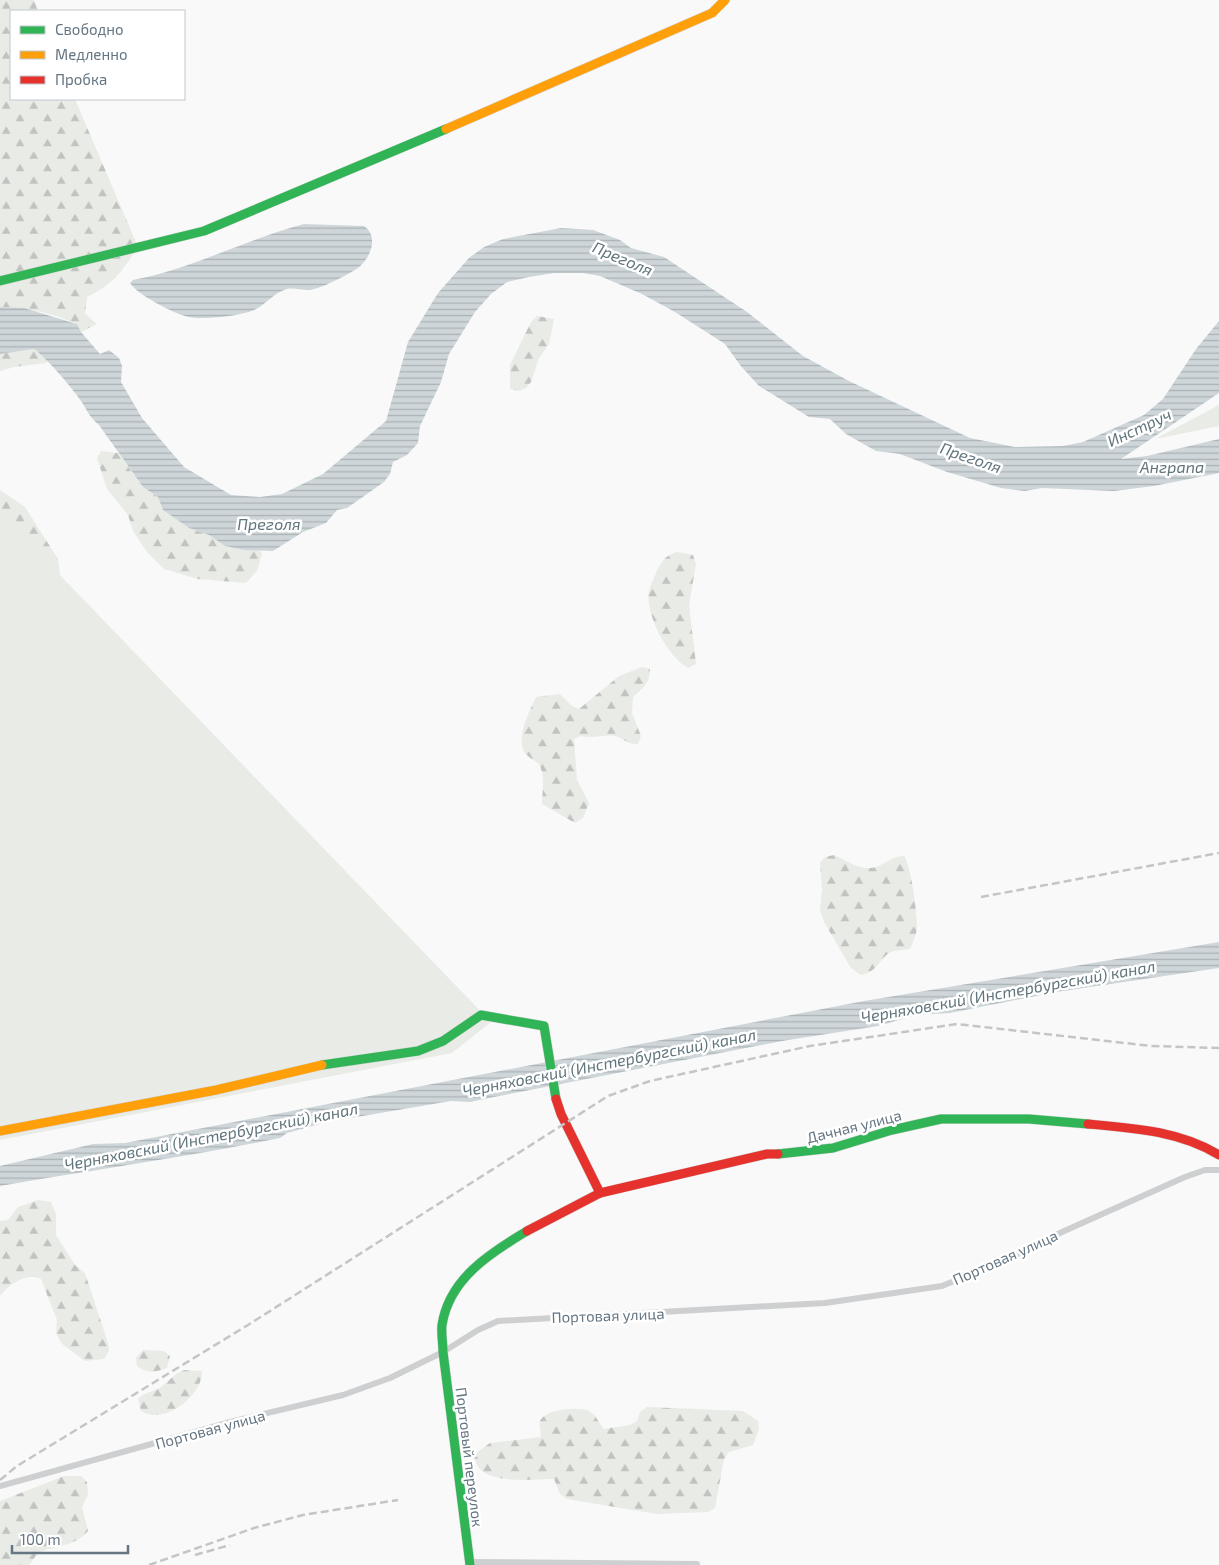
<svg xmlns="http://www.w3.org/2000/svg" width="1219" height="1565" viewBox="0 0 1219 1565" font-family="'Exo 2',sans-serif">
  <defs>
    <pattern id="forest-firs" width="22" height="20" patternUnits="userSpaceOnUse" patternTransform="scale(1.25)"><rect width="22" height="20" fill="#e8ebe6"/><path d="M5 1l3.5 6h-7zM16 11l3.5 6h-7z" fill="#c0c3c0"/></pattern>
    <pattern id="water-rules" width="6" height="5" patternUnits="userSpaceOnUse" patternTransform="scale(1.25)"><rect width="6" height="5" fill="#ced6d9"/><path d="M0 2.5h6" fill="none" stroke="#abb2b5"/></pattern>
  </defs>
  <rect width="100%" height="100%" fill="#f9f9f9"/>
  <g fill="url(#forest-firs)">
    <path d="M0,0H34L38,11H11V99H75L138,247C122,271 114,284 87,297L85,314L97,324L81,332L77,324C53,313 27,308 0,307Z"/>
    <polygon points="537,316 554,319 549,344 539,358 531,382 526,388 519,391 510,389 510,365 531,322"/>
    <polygon points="34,349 48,361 46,363 14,367 0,371 0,354"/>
    <polygon points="101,451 118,453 143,487 158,497 163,510 189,528 209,535 225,546 244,550 259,549 262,554 257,571 246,583 198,579 164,569 147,552 133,531 128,515 107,489 97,458"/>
    <polygon points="0,490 25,507 58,559 60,575 54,590 0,549"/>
    <path d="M677,552L693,555L696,564L689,605L696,664L688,668C668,657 645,615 649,591C650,585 654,579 656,573C661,562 664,556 677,552Z"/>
    <path d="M642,667L650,669C650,683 643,688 633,697L632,713L641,736L638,744C627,745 624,738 615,736C604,734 593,739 581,736L574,739L577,780L589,803L583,818L575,823L542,804C542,794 545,779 541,769C539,760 530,760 525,753C515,738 530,710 536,697L560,694L572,706L579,709L619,676Z"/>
    <path d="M834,855C847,860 856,869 871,868C883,867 890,856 904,856C911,866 917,912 917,926C917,934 913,942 910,949C904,950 894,950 889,953C878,961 878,971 861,975L851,968L824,922L820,911L822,889L820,863L825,857Z"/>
    <path d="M38,1200L51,1202L56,1214V1235L75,1265L85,1273L108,1343L109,1351L104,1359L85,1361L62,1344L56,1333L57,1320L41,1279C27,1272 8,1285 0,1296V1221L8,1220L18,1207Z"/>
    <path d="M143,1350L164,1351L170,1356L167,1368C156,1372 147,1374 137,1366L136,1358Z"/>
    <path d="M184,1370L202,1371C203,1396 163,1426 141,1411L138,1399C144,1392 154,1392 161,1387C169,1381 174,1374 184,1370Z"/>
    <path d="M647,1407L743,1411L758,1421L759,1429L753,1445L729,1452L724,1459L715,1508L708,1512L657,1514L567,1499L560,1494L554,1479C535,1479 494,1484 480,1469C477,1466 475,1459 473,1455L490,1443L541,1437C541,1433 539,1425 540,1421C545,1409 579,1406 589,1411C596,1415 599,1423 604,1429L630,1425L637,1421L640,1412Z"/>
    <path d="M64,1476H81L87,1482L88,1495L82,1507L88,1531C75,1547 55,1545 38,1553L29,1565H0V1501Z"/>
  </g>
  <g fill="#e8ebe6">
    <polygon points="1219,405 1219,426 1155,439"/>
    <polygon points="0,513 491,1022 452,1053 0,1140"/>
  </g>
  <g fill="url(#water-rules)">
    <path d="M304,224L364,226C379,236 371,258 358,268C349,274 324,287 314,289C304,292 293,286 284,290C273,294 266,304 256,309C244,316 198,321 185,316C171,312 138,295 130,283L133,280C192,269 246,239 304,224Z"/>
    <path d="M561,228L593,230L620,240L631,248L664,257L747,312L803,356L849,381L970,438L1015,447L1063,446L1083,442L1144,415L1163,399L1196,349L1219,321V393L1121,459L1147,456L1219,439V473L1154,486L1114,491L1042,488L1025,491L1001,488L947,472L900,454L876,451L846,434L830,419L809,417L759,386L740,365L725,344L675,312L642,294L600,276L583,273H554L529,277L507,282L491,294L475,312L449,354L441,382L420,426L418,443L407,455L393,462L390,474L384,482L347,508L337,510L326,523L303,532L273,551L244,550L225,546L209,535L189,528L163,510L158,497L143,487L99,425C88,415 90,415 83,404C75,391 46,357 34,349L0,354V307L24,308L77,324L81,332L100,354L109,350L119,358L122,366L121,382L142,418L184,467L231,495L260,497L282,494L323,474L386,421L408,342L438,293L469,258L484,247L503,239Z"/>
    <path d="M1219,942V968L1056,992L950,1013L916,1015L878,1026L782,1041L494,1097L470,1102L451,1101L327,1122L287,1133L280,1138C187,1157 93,1170 0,1186V1166L93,1144L125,1143L864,1001Z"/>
  </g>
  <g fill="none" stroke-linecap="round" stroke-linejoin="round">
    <g stroke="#d5d6d7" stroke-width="10">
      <g id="fast">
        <polyline points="0,281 204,231 446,129"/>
        <polyline points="322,1065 418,1051 443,1041 481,1015 544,1026 556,1099"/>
        <polyline points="778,1154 833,1148 892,1130 941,1119 1029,1119 1088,1124"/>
        <path d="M470,1565L443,1352C443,1343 441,1334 442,1325C449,1279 490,1253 527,1231"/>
      </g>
    </g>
    <g stroke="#d5d6d7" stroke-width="10">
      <g id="slow">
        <polyline points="446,129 712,13 725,0"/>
        <polyline points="0,1131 216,1090 322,1065"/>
      </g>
    </g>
    <g stroke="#d5d6d7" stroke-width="10">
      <g id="jam">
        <polyline points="556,1099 561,1114 600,1193 767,1154 778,1154"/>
        <path d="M1088,1124C1133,1128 1180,1131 1219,1155"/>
        <polyline points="527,1231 600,1193"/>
      </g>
    </g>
    <g stroke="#cecfd0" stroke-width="6">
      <polyline points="0,1486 234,1421 343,1395 390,1378 443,1352 478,1330 498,1321 825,1303 942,1286 1010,1258 1062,1232 1185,1177 1205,1170 1219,1170"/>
      <polyline points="469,1562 697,1564"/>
    </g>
    <use href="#fast" stroke="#30b455" stroke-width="9"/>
    <use href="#slow" stroke="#ff9f0a" stroke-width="9"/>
    <use href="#jam" stroke="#e5322d" stroke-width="9"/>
    <g stroke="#c3c5c6" stroke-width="2.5" stroke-dasharray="8 4" stroke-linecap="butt">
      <polyline points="981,897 1219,853"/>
      <polyline points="0,1480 17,1466 248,1325 608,1096 650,1081 810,1046 957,1024 1151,1046 1219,1048"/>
      <polyline points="195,1555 230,1545"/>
      <polyline points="149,1565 254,1528 303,1515 398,1500"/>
    </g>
  </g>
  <g text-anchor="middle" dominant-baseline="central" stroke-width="5" stroke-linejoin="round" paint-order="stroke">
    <g font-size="15" fill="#657683" stroke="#fff">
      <text transform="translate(854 1126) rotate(-14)">Дачная улица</text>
      <text transform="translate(1005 1257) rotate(-24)">Портовая улица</text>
      <text transform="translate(608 1315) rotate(-2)">Портовая улица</text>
      <text transform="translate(210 1429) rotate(-15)">Портовая улица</text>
      <text transform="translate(470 1457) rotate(83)">Портовый переулок</text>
    </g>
    <g font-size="16" font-style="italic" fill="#60757c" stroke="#fff">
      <text transform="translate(623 258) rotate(23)">Преголя</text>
      <text transform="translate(1139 427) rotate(-25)">Инструч</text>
      <text transform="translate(971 457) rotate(19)">Преголя</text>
      <text x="1172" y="466">Анграпа</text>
      <text x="269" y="523">Преголя</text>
      <text transform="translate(1008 991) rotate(-10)">Черняховский (Инстербургский) канал</text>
      <text transform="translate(609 1062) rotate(-11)">Черняховский (Инстербургский) канал</text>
      <text transform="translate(211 1136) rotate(-11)">Черняховский (Инстербургский) канал</text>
    </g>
  </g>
  <rect x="10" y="10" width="175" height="90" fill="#ffffff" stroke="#c1c8cd"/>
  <rect x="20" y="26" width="25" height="8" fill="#30b455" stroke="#c1c8cd"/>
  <text x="55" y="35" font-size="15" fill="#657683">Свободно</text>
  <rect x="20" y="51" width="25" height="8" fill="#ff9f0a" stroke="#c1c8cd"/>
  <text x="55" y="60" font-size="15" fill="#657683">Медленно</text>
  <rect x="20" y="76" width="25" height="8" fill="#e5322d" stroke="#c1c8cd"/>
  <text x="55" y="85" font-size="15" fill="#657683">Пробка</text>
  <path d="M12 1545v8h116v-8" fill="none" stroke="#657683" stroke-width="2.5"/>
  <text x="20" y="1545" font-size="15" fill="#657683" stroke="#ffffff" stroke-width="4" paint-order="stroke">100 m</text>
</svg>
